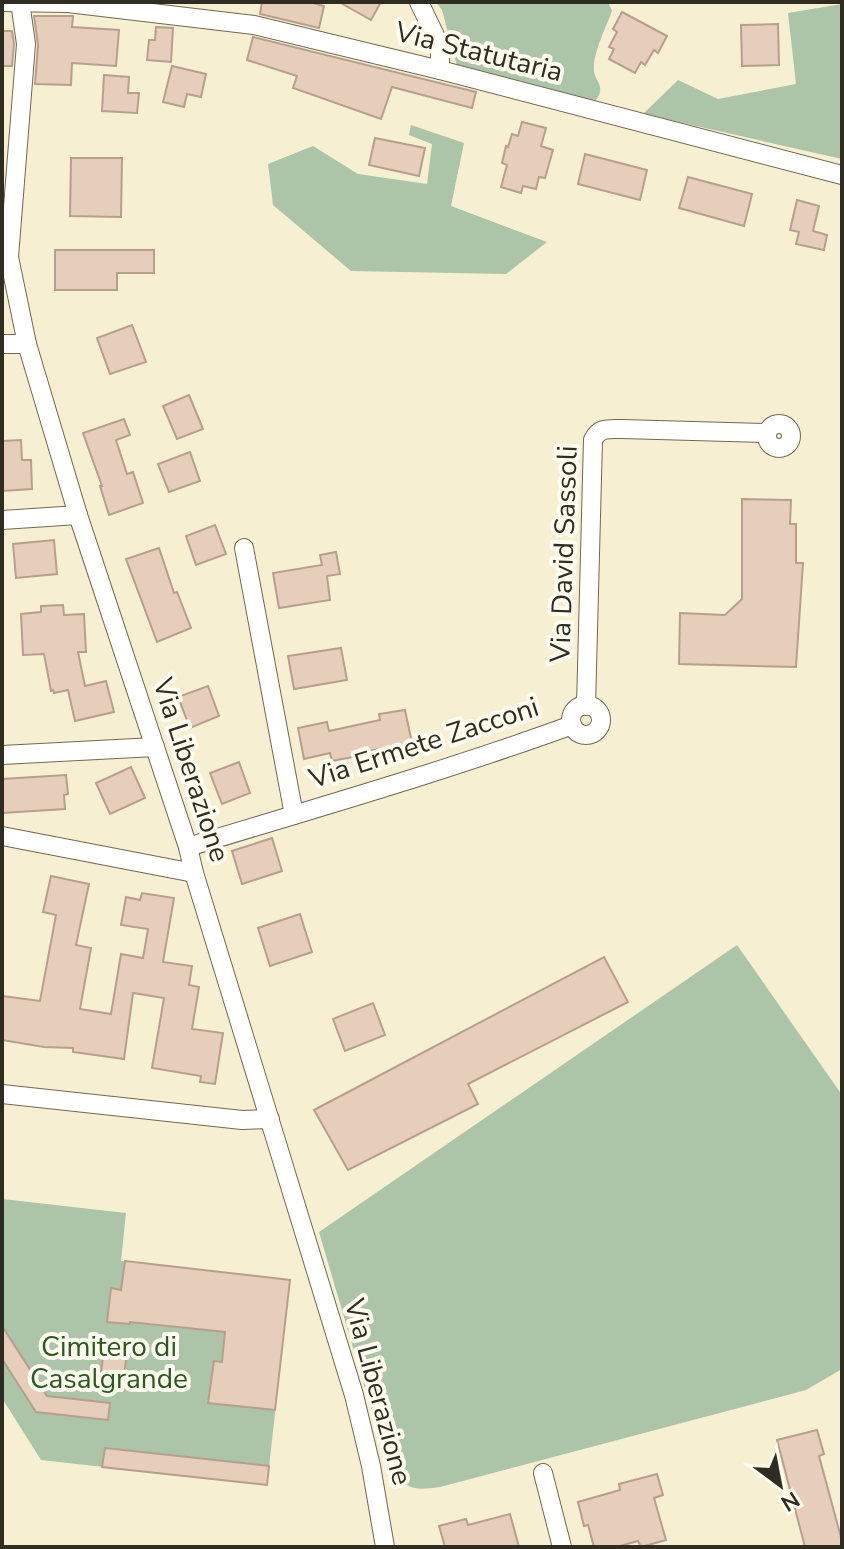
<svg xmlns="http://www.w3.org/2000/svg" width="844" height="1549" viewBox="0 0 844 1549" font-family="'Nunito Sans',sans-serif">
  <rect width="100%" height="100%" fill="#f6efd2"/>
  <g fill="#acc4a7">
    <path d="M436,2H608L612,11C606,27 592,55 594,72C596,81 603,85 599,95C596,101 594,101 590,104L457,66L442,10Z"/>
    <polygon points="842,4 842,159 643,114 678,80 718,99 796,84 788,13"/>
    <polygon points="411,125 464,143 451,206 547,242 506,274 351,271 273,205 268,164 313,146 358,174 427,184 432,144 409,135"/>
    <path d="M737,945L842,1095V1369L806,1390L440,1487C413,1491 408,1489 389,1470L319,1232Z"/>
    <polygon points="2,1199 126,1213 121,1261 290,1280 267,1485 41,1460 2,1398"/>
  </g>
  <g fill="#e7cebb" stroke="#b79f8d" stroke-width="2">
    <polygon points="262,2 309,2 324,6 319,28 260,14"/>
    <polygon points="339,2 381,2 371,20"/>
    <polygon points="622,12 667,36 658,53 654,50 645,65 641,62 635,73 609,59 614,49 609,47 617,32 613,29"/>
    <polygon points="34,16 73,16 72,27 119,30 116,66 72,63 71,85 35,84 38,45"/>
    <polygon points="778,24 779,65 742,66 741,25"/>
    <polygon points="156,27 173,28 171,62 147,60 149,40 155,40"/>
    <polygon points="2,31 12,31 14,44 12,66 2,66"/>
    <polygon points="253,37 476,92 472,108 392,87 381,119 293,88 297,76 247,60"/>
    <polygon points="172,66 206,74 201,97 187,94 184,107 163,102"/>
    <polygon points="104,75 129,77 128,93 139,93 137,113 102,111"/>
    <polygon points="522,122 546,128 541,146 553,150 545,178 539,177 536,189 523,186 521,193 501,187 507,165 502,163 506,146 508,147 512,134 518,136"/>
    <polygon points="375,138 425,148 419,176 369,165"/>
    <polygon points="585,154 647,170 640,200 578,184"/>
    <polygon points="71,158 122,158 121,217 70,216"/>
    <polygon points="688,177 752,194 744,226 679,208"/>
    <polygon points="797,200 819,206 813,231 827,235 824,250 796,244 799,232 790,230"/>
    <polygon points="55,250 154,250 154,273 117,273 117,290 55,290"/>
    <polygon points="132,325 146,362 110,374 97,338"/>
    <polygon points="189,395 203,429 177,439 163,406"/>
    <polygon points="124,419 130,435 116,440 127,474 133,472 143,503 109,515 100,486 102,486 83,433"/>
    <polygon points="21,440 22,460 31,460 32,489 2,491 2,441"/>
    <polygon points="190,452 200,481 169,492 158,464"/>
    <polygon points="742,499 791,500 790,524 796,524 796,563 803,563 796,667 679,664 680,613 725,615 742,599"/>
    <polygon points="215,525 226,554 196,565 186,536"/>
    <polygon points="54,540 57,574 16,578 13,544"/>
    <polygon points="159,548 174,593 177,592 191,628 157,642 126,559"/>
    <polygon points="336,552 340,574 327,576 330,600 279,608 273,573 322,565 320,555"/>
    <polygon points="63,605 64,615 84,614 86,652 78,652 85,686 106,681 114,712 75,721 68,690 54,693 53,690 51,691 44,654 23,655 21,614 41,612 41,606"/>
    <polygon points="341,648 347,680 294,689 288,656"/>
    <polygon points="208,686 219,716 190,728 178,697"/>
    <polygon points="405,710 412,743 357,753 358,756 332,761 330,753 304,759 298,728 327,722 329,731 380,720 379,714"/>
    <polygon points="239,762 250,793 222,804 210,773"/>
    <polygon points="131,767 145,798 110,814 96,783"/>
    <polygon points="66,775 68,794 64,795 65,809 3,813 2,779"/>
    <polygon points="272,838 282,871 242,884 232,851"/>
    <polygon points="51,876 89,884 76,945 91,948 80,1009 111,1014 121,954 143,958 148,929 121,925 126,897 140,900 142,893 174,898 163,962 192,966 189,985 199,987 192,1029 223,1033 215,1084 200,1082 201,1076 152,1068 164,998 133,993 124,1059 73,1052 73,1048 44,1047 2,1040 2,996 40,1001 56,915 43,912"/>
    <polygon points="300,914 312,952 270,966 258,928"/>
    <polygon points="604,957 628,1002 468,1084 478,1104 348,1170 314,1110"/>
    <polygon points="373,1003 385,1035 345,1051 333,1019"/>
    <polygon points="125,1261 290,1280 275,1410 208,1403 214,1361 222,1362 225,1332 130,1322 130,1324 107,1322 111,1288 121,1290"/>
    <polygon points="2,1326 47,1396 110,1403 108,1420 36,1412 2,1359"/>
    <polygon points="104,1348 127,1351 123,1385 100,1382"/>
    <polygon points="817,1430 824,1454 819,1456 842,1541 842,1547 805,1547 777,1440"/>
    <polygon points="105,1448 269,1466 267,1485 102,1467"/>
    <polygon points="657,1474 663,1495 654,1498 666,1540 641,1547 638,1541 616,1547 594,1547 588,1525 584,1526 578,1502 620,1490 619,1484"/>
    <polygon points="510,1514 519,1547 445,1547 439,1526 466,1519 468,1525"/>
  </g>
  <g fill="none" stroke-linecap="round" stroke-linejoin="round">
    <g stroke="#706951" stroke-width="20">
      <g id="minor">
        <polyline points="2,2 68,3 254,25 440,70 842,175"/>
        <polyline points="20,2 26,44 9,257 27,344 78,515 188,847 194,873 354,1395 371,1466 385,1547"/>
        <polyline points="419,2 440,46 440,70"/>
        <polyline points="2,344 27,344"/>
        <circle cx="779" cy="436" r="12"/>
        <polyline points="2,520 78,515"/>
        <polyline points="244,548 294,815"/>
        <circle cx="586" cy="720" r="15"/>
        <path d="M586,706L593,440C599,427 609,429 622,429L767,433"/>
        <polyline points="2,755 155,747"/>
        <polyline points="2,836 194,873"/>
        <path d="M188,847C316,808 446,771 572,725"/>
        <polyline points="2,1094 242,1120 270,1119"/>
        <polyline points="543,1473 562,1547"/>
      </g>
    </g>
    <use href="#minor" stroke="#fff" stroke-width="18"/>
  </g>
  <g text-anchor="middle" dominant-baseline="central" stroke-width="8" stroke-linejoin="round" paint-order="stroke">
    <g font-size="28" fill="#2f2c21" stroke="#fffcf0">
      <text transform="translate(479 52) rotate(14)">Via Statutaria</text>
      <text transform="translate(564 554) rotate(-88)">Via David Sassoli</text>
      <text transform="translate(424 743) rotate(-18)">Via Ermete Zacconi</text>
      <text transform="translate(191 770) rotate(72)">Via Liberazione</text>
      <text transform="translate(378 1392) rotate(75)">Via Liberazione</text>
    </g>
    <g font-size="28" fill="#275b1f" stroke="#fffcf0">
      <text x="109" y="1347">Cimitero di<tspan x="109" dy="32">Casalgrande</tspan></text>
    </g>
  </g>
  <rect width="844" height="1549" fill="none" stroke="#2f2c21" stroke-width="8"/>
  <g transform="translate(780 1485) rotate(148)" stroke="#fffcf0" stroke-width="6" paint-order="stroke">
  <path d="M0-6L14 30L0 20L-14 30Z" fill="#2f2c21"/>
  <text y="-12" font-size="22" font-weight="bold" text-anchor="middle" fill="#2f2c21">N</text>
  </g>
</svg>
